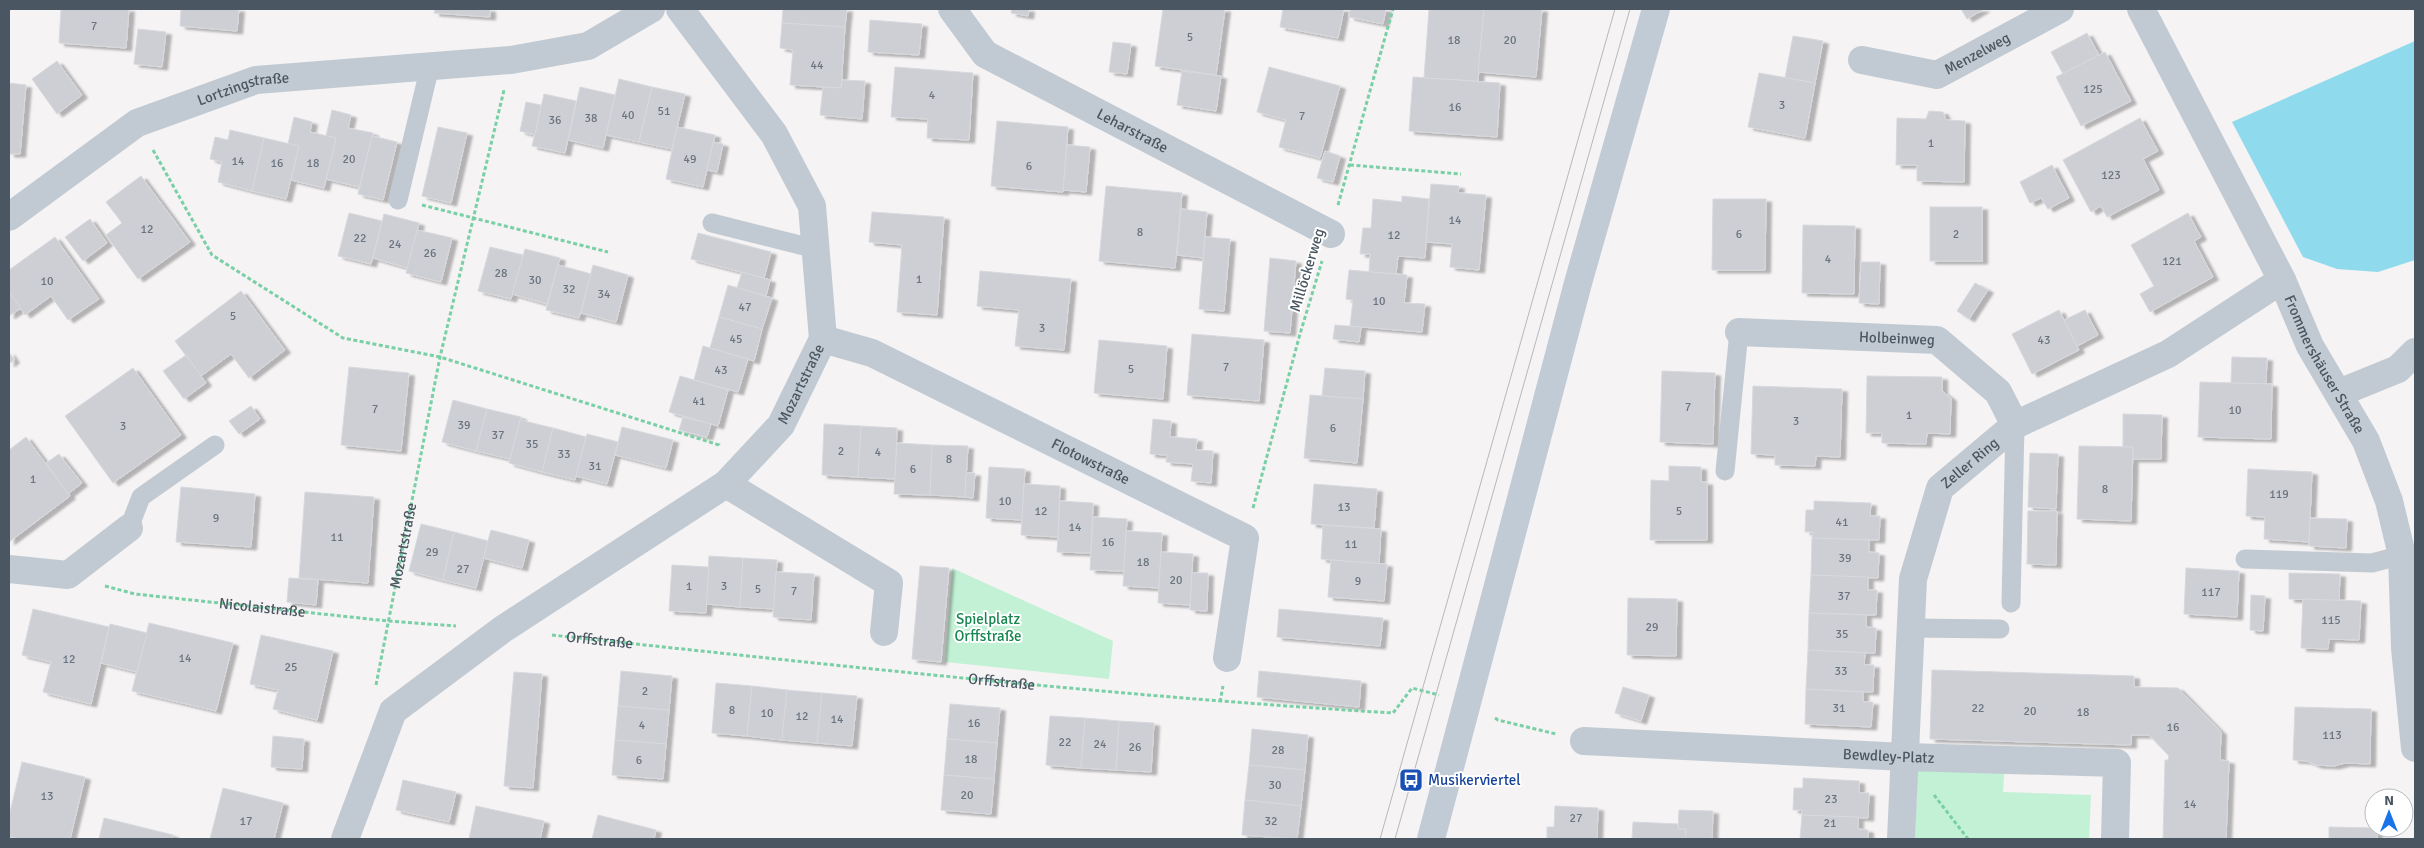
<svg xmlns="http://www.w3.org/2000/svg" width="2424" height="848" viewBox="0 0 2424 848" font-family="Signika,sans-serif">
  <defs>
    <filter id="shadow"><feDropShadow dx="5.5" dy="3" stdDeviation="1" flood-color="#0004"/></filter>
  </defs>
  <rect width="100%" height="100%" fill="#f5f3f3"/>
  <g fill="#c3f1d5">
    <polygon points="952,568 1113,641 1109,679 945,662"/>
    <polygon points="1918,757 2005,760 2003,792 2091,795 2089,839 1915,839"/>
  </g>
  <polygon fill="#90daee" points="2415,41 2415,260 2378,272 2337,269 2303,257 2232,122"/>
  <g fill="#cdcfd5" stroke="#d7d9de" filter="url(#shadow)">
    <polygon points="61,9 129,9 126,48 59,43"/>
    <polygon points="181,9 239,9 237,31 180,26"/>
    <polygon points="435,9 490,9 490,17 434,13"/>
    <polygon points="783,9 847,9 845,27 782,23"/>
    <polygon points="1012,9 1029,9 1028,16 1011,13"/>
    <polygon points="1163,9 1225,9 1216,75 1155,66"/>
    <polygon points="1283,9 1344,9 1338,38 1280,27"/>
    <polygon points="1350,9 1386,9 1383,24 1349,17"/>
    <polygon points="1429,9 1484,9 1478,81 1424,78"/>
    <polygon points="1484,9 1542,9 1536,77 1478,72"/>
    <polygon points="1961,9 1984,9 1967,19"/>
    <polygon points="870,20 922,24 919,55 868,52"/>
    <polygon points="782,23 845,27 841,88 790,85 793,50 780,48"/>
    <polygon points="138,29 166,32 162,67 134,64"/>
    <polygon points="2087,33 2099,55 2063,74 2051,52"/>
    <polygon points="1793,36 1823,41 1815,83 1785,78"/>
    <polygon points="1113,42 1131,44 1127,74 1109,72"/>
    <polygon points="2105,52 2131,101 2081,126 2056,77"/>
    <polygon points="57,61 82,95 57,114 32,79"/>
    <polygon points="895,67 973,73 969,140 927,138 928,119 891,117"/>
    <polygon points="1269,67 1340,86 1320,158 1279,147 1286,120 1257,112"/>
    <polygon points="1182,71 1221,76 1216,111 1177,105"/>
    <polygon points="1759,73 1815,83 1805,138 1748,127"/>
    <polygon points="1413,77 1500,83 1497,137 1409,131"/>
    <polygon points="619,79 652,87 639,142 606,135"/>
    <polygon points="842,80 865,81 862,119 820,115 823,87 841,88"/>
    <polygon points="9,83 26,85 20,154 9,154"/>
    <polygon points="580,87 615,95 603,148 568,140"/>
    <polygon points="652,87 685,94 672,149 639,142"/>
    <polygon points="544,94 576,101 565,153 532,146"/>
    <polygon points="526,102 541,105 535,135 520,131"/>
    <polygon points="332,110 351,115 348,128 373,133 359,187 326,179 336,138 326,136"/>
    <polygon points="1929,111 1943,112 1946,120 1965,121 1964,182 1917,181 1917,165 1896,165 1897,118 1926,119"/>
    <polygon points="294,117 312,122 310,132 336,138 324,188 291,180 299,146 288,144"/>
    <polygon points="2140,118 2158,151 2143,159 2159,190 2107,217 2101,206 2091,212 2063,160"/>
    <polygon points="997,121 1068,127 1063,192 991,186"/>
    <polygon points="438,127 467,133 451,203 422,196"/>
    <polygon points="677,127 715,135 703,187 666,179"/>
    <polygon points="230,130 264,138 252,191 218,182 222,162 210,159 215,137 228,140"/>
    <polygon points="372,136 397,142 383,200 358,194"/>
    <polygon points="264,138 299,146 286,199 252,191"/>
    <polygon points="713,142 723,144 717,172 707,170"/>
    <polygon points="1067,145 1090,147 1086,192 1063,190"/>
    <polygon points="1325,151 1340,156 1333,182 1317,178"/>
    <polygon points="2052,165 2069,198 2048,209 2041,198 2030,203 2020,182"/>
    <polygon points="141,176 190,242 138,279 106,235 122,223 106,202"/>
    <polygon points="1431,184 1459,186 1458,193 1486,195 1479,270 1450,267 1452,244 1426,242"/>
    <polygon points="1106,186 1182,193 1175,268 1099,261"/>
    <polygon points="1402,196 1429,199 1425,258 1398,256 1396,274 1369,272 1370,254 1360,254 1363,228 1371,228 1373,199 1402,202"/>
    <polygon points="1713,199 1766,199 1765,270 1712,270"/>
    <rect x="1930" y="207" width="52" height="54"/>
    <polygon points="1181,209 1207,212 1203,258 1177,255"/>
    <polygon points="872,212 944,217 937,315 897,312 902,245 869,242"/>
    <polygon points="349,213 382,221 371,264 338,256"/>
    <polygon points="2188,213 2201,237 2194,241 2213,277 2150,312 2140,294 2154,286 2131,245"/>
    <polygon points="384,214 419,223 408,268 373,258"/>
    <polygon points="90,219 107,243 83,261 65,237"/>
    <polygon points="1803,225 1855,226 1854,294 1802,293"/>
    <polygon points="417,230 452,238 441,282 406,273"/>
    <polygon points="698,233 771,252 764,278 691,259"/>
    <polygon points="55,237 99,299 68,320 51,296 25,315 9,292 9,270"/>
    <polygon points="1205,237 1230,239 1224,311 1199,309"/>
    <polygon points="490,247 523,255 511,299 478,291"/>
    <polygon points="525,249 560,258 547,304 512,294"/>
    <polygon points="1270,258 1296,261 1290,333 1264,331"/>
    <polygon points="1861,262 1880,262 1879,304 1859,303"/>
    <polygon points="558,265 591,274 579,318 546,310"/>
    <polygon points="593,265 628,275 616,322 581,313"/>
    <polygon points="1349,270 1407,275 1404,303 1425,304 1422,332 1350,326 1353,300 1346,299"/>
    <polygon points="980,271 1071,279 1064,350 1015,346 1019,310 977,306"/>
    <polygon points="742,272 770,280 766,296 737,288"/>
    <polygon points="1975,283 1988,290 1969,319 1957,311"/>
    <polygon points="728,285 772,298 762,329 719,317"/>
    <polygon points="241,291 285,350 249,378 231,354 201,376 175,341"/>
    <polygon points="9,292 21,308 9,316"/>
    <polygon points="2059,310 2079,350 2032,374 2012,334"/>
    <polygon points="2085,310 2098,335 2077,346 2064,320"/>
    <polygon points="719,317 762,329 754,361 710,348"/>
    <polygon points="1335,325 1361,327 1359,342 1333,339"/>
    <polygon points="1192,334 1264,340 1259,401 1187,395"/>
    <polygon points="1099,340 1167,346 1163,399 1094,393"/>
    <polygon points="703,346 748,359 738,392 694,380"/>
    <polygon points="9,352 14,360 9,364"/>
    <polygon points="186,355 206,383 184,399 163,371"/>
    <polygon points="2232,357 2267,358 2266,384 2231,383"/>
    <polygon points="349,367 409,373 401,451 341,445"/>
    <polygon points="133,368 181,435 113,483 65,416"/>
    <polygon points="1325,368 1365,371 1363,399 1322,396"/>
    <polygon points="1662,371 1715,373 1713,444 1660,442"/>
    <polygon points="680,376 728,390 718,426 669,412"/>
    <polygon points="1867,376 1942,377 1942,391 1951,398 1950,434 1927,433 1926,444 1882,443 1882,433 1866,433"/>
    <polygon points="2200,382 2272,384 2271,439 2198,437"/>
    <polygon points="1753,386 1842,389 1840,457 1816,456 1815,466 1775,465 1775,455 1751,454"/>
    <polygon points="1310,395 1363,399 1357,463 1304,458"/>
    <polygon points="453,400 487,409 476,451 442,442"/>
    <polygon points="251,406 260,419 239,434 229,421"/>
    <polygon points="487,409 521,417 510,459 476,451"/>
    <polygon points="2123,414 2162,415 2161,459 2133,459 2133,447 2123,447"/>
    <polygon points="683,417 711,424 707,437 679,430"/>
    <polygon points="1153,419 1171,421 1170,437 1197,439 1196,450 1213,451 1211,483 1191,481 1193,464 1166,462 1167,455 1150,454"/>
    <polygon points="520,420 553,428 542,472 509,463"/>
    <polygon points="824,424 861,426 858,477 822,475"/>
    <polygon points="861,426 897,428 895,479 858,477"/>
    <polygon points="622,427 673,440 666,468 615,455"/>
    <polygon points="553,428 586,437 575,480 542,472"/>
    <polygon points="587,434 618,442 607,484 576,476"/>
    <polygon points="26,437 70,496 9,542 9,450"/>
    <polygon points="897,443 932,445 930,495 894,494"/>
    <polygon points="932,445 968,446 965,497 930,495"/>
    <polygon points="2079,446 2133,447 2131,521 2077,519"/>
    <polygon points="2030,453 2058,454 2056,509 2028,507"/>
    <polygon points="59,454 82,483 68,494 46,463"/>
    <polygon points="1669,466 1701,467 1701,482 1707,482 1707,540 1650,540 1651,480 1669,481"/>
    <polygon points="989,467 1025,469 1022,520 986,518"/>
    <polygon points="2248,469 2312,472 2309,542 2264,539 2265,517 2246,516"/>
    <polygon points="966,473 975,473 973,498 965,497"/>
    <polygon points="1024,484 1060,486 1058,537 1021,535"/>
    <polygon points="1314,484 1377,489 1374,528 1311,524"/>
    <polygon points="181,487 255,494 251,547 176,542"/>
    <polygon points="305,492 374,497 368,583 299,578"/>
    <polygon points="1060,501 1093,503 1091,553 1057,552"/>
    <polygon points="1814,501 1871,503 1870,516 1880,516 1879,540 1812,538 1813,532 1805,532 1806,510 1814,510"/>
    <polygon points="2028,511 2057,511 2056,565 2027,564"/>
    <polygon points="1093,517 1127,519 1124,571 1090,570"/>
    <polygon points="2310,518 2347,519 2346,548 2309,546"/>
    <polygon points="421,524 454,532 443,580 409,571"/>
    <polygon points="1323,525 1381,529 1379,564 1321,559"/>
    <polygon points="491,530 529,540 522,568 483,558"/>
    <polygon points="1126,531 1162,533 1159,588 1123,586"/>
    <polygon points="454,532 488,541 476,588 443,580"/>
    <polygon points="1812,538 1869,540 1869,552 1879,553 1878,578 1811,575"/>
    <polygon points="1161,552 1193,554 1190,605 1158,603"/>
    <polygon points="709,556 743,558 740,607 706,604"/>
    <polygon points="743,558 777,560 774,609 740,607"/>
    <polygon points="1331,560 1387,564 1384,601 1328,597"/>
    <polygon points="672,565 709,567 706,613 669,611"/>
    <polygon points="920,566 949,568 941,662 912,659"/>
    <polygon points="2186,568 2239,571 2237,617 2184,614"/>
    <polygon points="776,572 814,574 811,620 773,617"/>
    <polygon points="1192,573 1208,573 1207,611 1190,610"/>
    <polygon points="2289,573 2340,574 2339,601 2289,599"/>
    <polygon points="1811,575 1868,577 1868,590 1877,590 1876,615 1809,613"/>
    <polygon points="289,578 318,580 316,605 287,602"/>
    <polygon points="2251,595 2265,596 2263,631 2250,630"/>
    <polygon points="1628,598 1677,599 1676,656 1627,655"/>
    <polygon points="2303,599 2361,601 2359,640 2329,639 2328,649 2301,648"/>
    <polygon points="33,609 109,627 91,704 43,692 51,662 22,655"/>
    <polygon points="1279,609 1383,618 1380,646 1277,637"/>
    <polygon points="1809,613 1866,615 1866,627 1876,628 1875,653 1808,650"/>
    <polygon points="149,623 233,643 216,711 132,691"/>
    <polygon points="110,624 147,633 137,672 101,663"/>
    <polygon points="261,635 333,651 317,720 273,709 278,690 250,684"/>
    <polygon points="1808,650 1865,653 1864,665 1874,665 1873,692 1806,689"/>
    <polygon points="1932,670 2134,676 2134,687 2178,688 2221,732 2220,760 2229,761 2226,839 2163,839 2165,760 2168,760 2169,756 2149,735 2131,735 2131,745 1930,739"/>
    <polygon points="621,671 672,676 669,710 618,706"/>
    <polygon points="1259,671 1361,681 1359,707 1257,697"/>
    <polygon points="514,672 542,674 533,788 504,786"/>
    <polygon points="716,683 752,686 747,736 712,733"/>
    <polygon points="752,686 787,690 782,740 747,736"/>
    <polygon points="1623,687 1649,695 1641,721 1615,713"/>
    <polygon points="1806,689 1863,692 1863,702 1873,702 1871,727 1805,724"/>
    <polygon points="787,690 822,693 817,743 782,740"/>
    <polygon points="822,693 857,696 852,746 817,743"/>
    <polygon points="950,704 1000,708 997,743 947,739"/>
    <polygon points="618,706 669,710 666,744 615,740"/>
    <polygon points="2295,707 2371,709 2370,764 2345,763 2334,766 2316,765 2307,761 2293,760"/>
    <polygon points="1050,716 1085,718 1081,768 1046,765"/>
    <polygon points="1085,718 1119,721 1116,770 1081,768"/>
    <polygon points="1119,721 1154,723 1151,772 1116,770"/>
    <polygon points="1252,729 1308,735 1305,770 1249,765"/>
    <polygon points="273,736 304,739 302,769 271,767"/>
    <polygon points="947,739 997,743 994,779 944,775"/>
    <polygon points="615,740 666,744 663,779 612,775"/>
    <polygon points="22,762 85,777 70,839 20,839 9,837 9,816"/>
    <polygon points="1249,765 1305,770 1301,806 1245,800"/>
    <polygon points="944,775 994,779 991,814 941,810"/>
    <polygon points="1803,778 1859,781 1859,793 1869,793 1868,818 1802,815 1802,810 1793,810 1794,788 1803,788"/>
    <polygon points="403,780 456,792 449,822 396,810"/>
    <polygon points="223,788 283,803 274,839 210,839"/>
    <polygon points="1245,800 1301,806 1297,839 1242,835"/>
    <polygon points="476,806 544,821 540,839 469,839"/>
    <polygon points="1555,806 1598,808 1597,839 1547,839 1547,827 1554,827"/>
    <polygon points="1679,810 1713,811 1712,839 1685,839 1686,829 1678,829"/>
    <polygon points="598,815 656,830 654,839 592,839"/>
    <polygon points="1802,815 1858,817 1858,829 1868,830 1868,839 1800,839"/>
    <polygon points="104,818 173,835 172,839 99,839"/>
    <polygon points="1633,822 1678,824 1678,829 1686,829 1685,839 1632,839"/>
    <polygon points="2329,827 2377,828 2377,839 2329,839"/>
  </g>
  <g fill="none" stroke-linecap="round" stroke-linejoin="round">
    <g stroke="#7ad0a6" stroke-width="3" stroke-dasharray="4 2.5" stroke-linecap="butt">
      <polyline points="153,150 212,255 343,338 440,357 719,445 719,447"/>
      <polyline points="1350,165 1461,174"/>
      <polyline points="422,205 608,252"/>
      <polyline points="1338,205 1393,9"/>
      <polyline points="1253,508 1300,334 1322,261"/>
      <path id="s1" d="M105,586L135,594L388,621L456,626"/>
      <path id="s2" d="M552,635C832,665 1112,696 1393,713L1412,688L1439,695"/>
      <path id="s3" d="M376,685L440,357L504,90"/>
      <polyline points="1220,702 1223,686"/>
      <polyline points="1495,718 1498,720 1556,734"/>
      <polyline points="1934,795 1968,839"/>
    </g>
    <g stroke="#c1cad2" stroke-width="19">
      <polyline points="398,200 430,66"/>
      <polyline points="712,223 816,249"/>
      <polyline points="1725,471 1739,332"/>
      <polyline points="129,528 141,497 215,445"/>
      <polyline points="2245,559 2372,563 2402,555"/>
      <polyline points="2011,603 2015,425"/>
      <polyline points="1911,628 2000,629"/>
    </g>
    <g stroke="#c1cad2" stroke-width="28">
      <path id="s4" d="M952,9L985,54L1331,234"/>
      <path id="s5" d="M2141,9L2282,280L2310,346L2366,441L2389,501L2402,555L2405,648L2415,748"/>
      <path id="s6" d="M1862,60L1937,75L2060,9"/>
      <path id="s7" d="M9,217L137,123L256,80L511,60L588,46L651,9"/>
      <path id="s8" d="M1739,332L1937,340L1998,392L2015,425"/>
      <path id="s9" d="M823,339L872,353L1245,538L1227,658"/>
      <polyline points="2339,393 2398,369 2415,352"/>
      <polyline points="726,484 889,583 884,632"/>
      <polyline points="9,569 68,575 129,528"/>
      <path id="s10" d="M1584,741L1905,757L2117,763L2115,839"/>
      <path id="s11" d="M345,839L393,711L503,629L726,484L781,425L823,339L812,206L774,134L680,9"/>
      <path id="s12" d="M1901,839L1913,579L1940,488L2015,425L2168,354L2282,280"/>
    </g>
    <polyline stroke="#c1cbd6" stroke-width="28" points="1431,839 1578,283 1656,9"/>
    <g stroke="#b5b8bd" stroke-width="1">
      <polyline points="1380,839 1615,9"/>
      <polyline points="1395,839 1630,9"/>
    </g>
  </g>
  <defs>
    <g id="bus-square" transform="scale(1.25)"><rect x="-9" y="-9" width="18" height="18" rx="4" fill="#1a4fb4" stroke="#fff"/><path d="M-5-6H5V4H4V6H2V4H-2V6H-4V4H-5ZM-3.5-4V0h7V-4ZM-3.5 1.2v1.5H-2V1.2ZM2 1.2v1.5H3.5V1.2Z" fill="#fff"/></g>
  </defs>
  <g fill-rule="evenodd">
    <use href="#bus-square" x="1411" y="780"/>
  </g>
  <g text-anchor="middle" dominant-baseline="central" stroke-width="4" stroke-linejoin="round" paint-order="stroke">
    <g font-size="12" fill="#6b747e">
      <text x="94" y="26">7</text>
      <text x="1190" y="37">5</text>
      <text x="1454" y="40">18</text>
      <text x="1510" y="40">20</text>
      <text x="817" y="65">44</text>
      <text x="2093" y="89">125</text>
      <text x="932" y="95">4</text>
      <text x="1782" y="105">3</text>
      <text x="1455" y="107">16</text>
      <text x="664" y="111">51</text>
      <text x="628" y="115">40</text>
      <text x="1302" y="116">7</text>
      <text x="591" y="118">38</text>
      <text x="555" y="120">36</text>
      <text x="1931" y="143">1</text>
      <text x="349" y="159">20</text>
      <text x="690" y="159">49</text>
      <text x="238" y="161">14</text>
      <text x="277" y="163">16</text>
      <text x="313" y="163">18</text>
      <text x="1029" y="166">6</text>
      <text x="2111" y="175">123</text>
      <text x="1455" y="220">14</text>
      <text x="147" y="229">12</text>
      <text x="1140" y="232">8</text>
      <text x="1739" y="234">6</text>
      <text x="1956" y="234">2</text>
      <text x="1394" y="235">12</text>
      <text x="360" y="238">22</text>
      <text x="395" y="244">24</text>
      <text x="430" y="253">26</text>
      <text x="1828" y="259">4</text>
      <text x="2172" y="261">121</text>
      <text x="501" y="273">28</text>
      <text x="919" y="279">1</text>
      <text x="535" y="280">30</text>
      <text x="47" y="281">10</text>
      <text x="569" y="289">32</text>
      <text x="604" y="294">34</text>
      <text x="1379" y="301">10</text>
      <text x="745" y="307">47</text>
      <text x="233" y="316">5</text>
      <text x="1042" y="328">3</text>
      <text x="736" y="339">45</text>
      <text x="2044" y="340">43</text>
      <text x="1226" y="367">7</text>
      <text x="1131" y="369">5</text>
      <text x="721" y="370">43</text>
      <text x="699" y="401">41</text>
      <text x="1688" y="407">7</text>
      <text x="375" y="409">7</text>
      <text x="2235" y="410">10</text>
      <text x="1909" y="415">1</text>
      <text x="1796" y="421">3</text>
      <text x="464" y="425">39</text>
      <text x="123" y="426">3</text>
      <text x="1333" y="428">6</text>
      <text x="498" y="435">37</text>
      <text x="532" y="444">35</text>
      <text x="841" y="451">2</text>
      <text x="878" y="452">4</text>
      <text x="564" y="454">33</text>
      <text x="949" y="459">8</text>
      <text x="595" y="466">31</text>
      <text x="913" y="469">6</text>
      <text x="33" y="479">1</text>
      <text x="2105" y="489">8</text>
      <text x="2279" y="494">119</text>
      <text x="1005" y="501">10</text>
      <text x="1344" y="507">13</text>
      <text x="1041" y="511">12</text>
      <text x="1679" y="511">5</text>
      <text x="216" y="518">9</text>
      <text x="1842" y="522">41</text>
      <text x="1075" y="527">14</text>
      <text x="337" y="537">11</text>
      <text x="1108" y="542">16</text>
      <text x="1351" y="544">11</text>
      <text x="432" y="552">29</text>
      <text x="1845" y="558">39</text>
      <text x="1143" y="562">18</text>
      <text x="463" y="569">27</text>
      <text x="1176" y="580">20</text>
      <text x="1358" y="581">9</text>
      <text x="689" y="586">1</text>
      <text x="724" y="586">3</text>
      <text x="758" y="589">5</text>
      <text x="794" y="591">7</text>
      <text x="2211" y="592">117</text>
      <text x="1844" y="596">37</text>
      <text x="2331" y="620">115</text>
      <text x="1652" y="627">29</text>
      <text x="1842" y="634">35</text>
      <text x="185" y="658">14</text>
      <text x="69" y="659">12</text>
      <text x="291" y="667">25</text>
      <text x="1841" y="671">33</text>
      <text x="645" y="691">2</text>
      <text x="1839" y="708">31</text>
      <text x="1978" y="708">22</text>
      <text x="732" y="710">8</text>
      <text x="2030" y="711">20</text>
      <text x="2083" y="712">18</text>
      <text x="767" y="713">10</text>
      <text x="802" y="716">12</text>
      <text x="837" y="719">14</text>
      <text x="974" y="723">16</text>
      <text x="642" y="725">4</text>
      <text x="2173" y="727">16</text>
      <text x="2332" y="735">113</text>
      <text x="1065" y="742">22</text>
      <text x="1100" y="744">24</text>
      <text x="1135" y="747">26</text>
      <text x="1278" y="750">28</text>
      <text x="971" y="759">18</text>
      <text x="639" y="760">6</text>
      <text x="1275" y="785">30</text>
      <text x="967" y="795">20</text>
      <text x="47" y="796">13</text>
      <text x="1831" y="799">23</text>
      <text x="2190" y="804">14</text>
      <text x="1576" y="818">27</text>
      <text x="246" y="821">17</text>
      <text x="1271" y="821">32</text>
      <text x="1830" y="823">21</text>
    </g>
    <g font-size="15" fill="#4a5661" stroke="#fff">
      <text stroke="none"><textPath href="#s6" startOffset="122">Menzelweg</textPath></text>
      <text stroke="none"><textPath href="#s7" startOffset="271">Lortzingstraße</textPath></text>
      <text stroke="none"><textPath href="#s4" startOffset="222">Leharstraße</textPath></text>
      <text transform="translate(1307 270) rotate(-73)">Millöckerweg</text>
      <text stroke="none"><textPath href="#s8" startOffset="158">Holbeinweg</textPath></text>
      <text stroke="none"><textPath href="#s5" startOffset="400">Frommershäuser Straße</textPath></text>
      <text stroke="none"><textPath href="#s11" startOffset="666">Mozartstraße</textPath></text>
      <text stroke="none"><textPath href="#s9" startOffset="295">Flotowstraße</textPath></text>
      <text stroke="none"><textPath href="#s12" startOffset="394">Zeller Ring</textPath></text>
      <text stroke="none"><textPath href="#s3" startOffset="142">Mozartstraße</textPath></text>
      <text stroke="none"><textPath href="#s1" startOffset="159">Nicolaistraße</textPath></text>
      <text stroke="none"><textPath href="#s2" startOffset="48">Orffstraße</textPath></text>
      <text stroke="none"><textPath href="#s2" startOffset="452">Orffstraße</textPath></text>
      <text stroke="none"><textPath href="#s10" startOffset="305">Bewdley-Platz</textPath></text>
    </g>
    <g font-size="15" fill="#17864f" stroke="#fff">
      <text x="988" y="619">Spielplatz<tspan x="988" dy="17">Orffstraße</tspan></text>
    </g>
    <g font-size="15" fill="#164399" stroke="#fff" text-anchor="start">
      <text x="1428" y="780">Musikerviertel</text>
    </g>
  </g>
  <rect width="2424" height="848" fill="none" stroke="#4a5661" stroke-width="20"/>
  <g transform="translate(2389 813)"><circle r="24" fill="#ffffff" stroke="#b7bbc0"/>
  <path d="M0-4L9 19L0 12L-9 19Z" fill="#1a73e8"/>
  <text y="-8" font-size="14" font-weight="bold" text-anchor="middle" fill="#4a5661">N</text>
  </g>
</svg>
